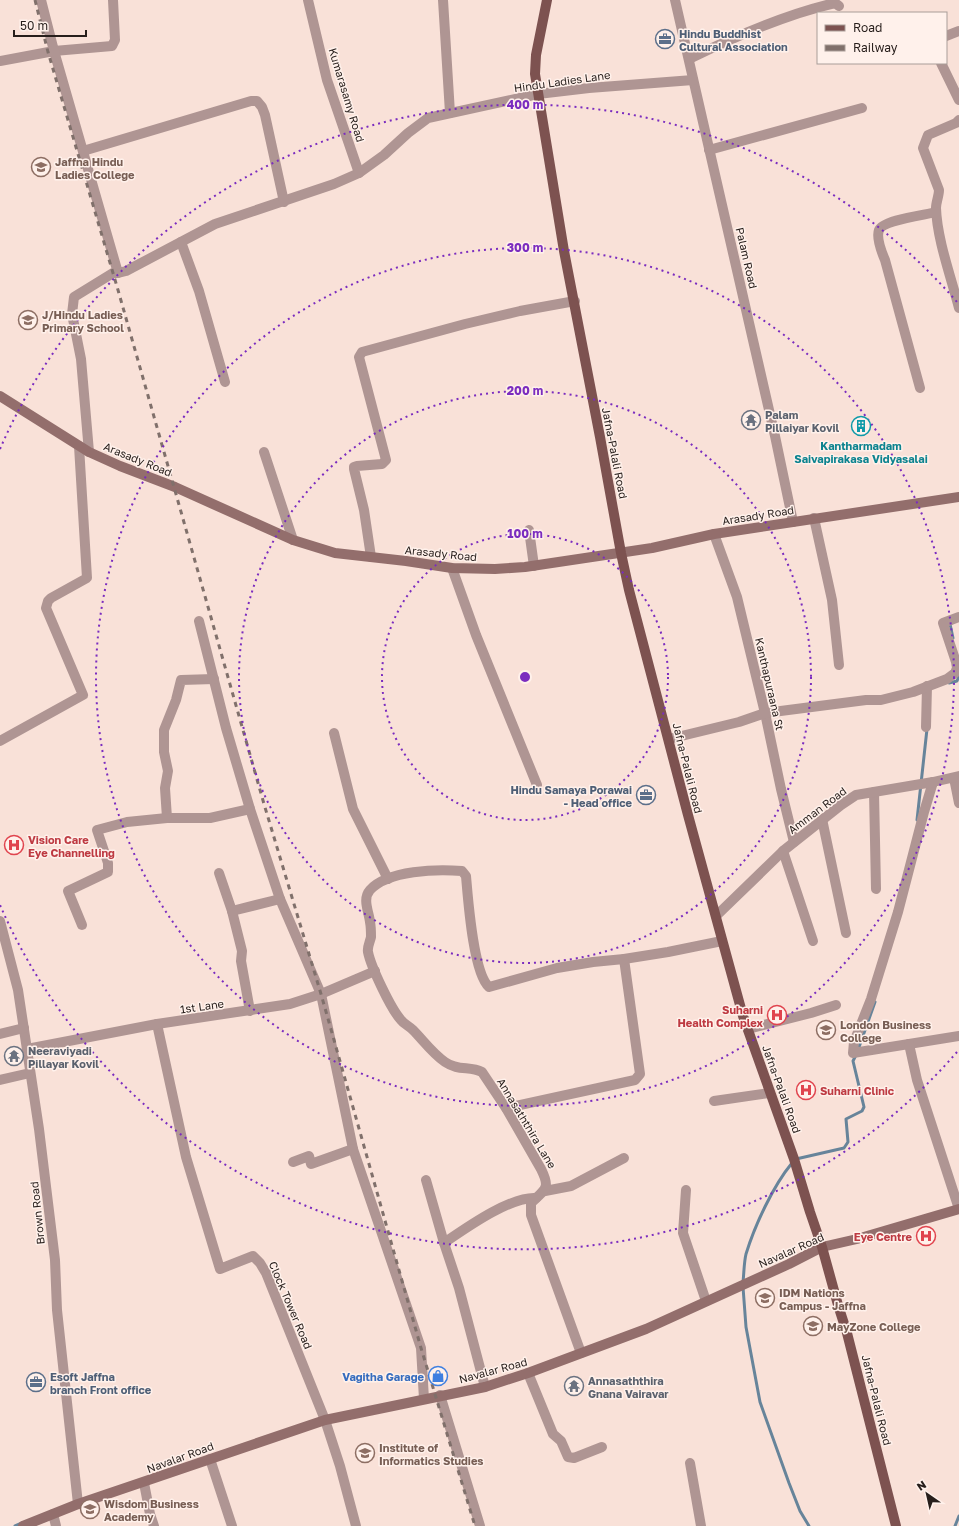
<svg xmlns="http://www.w3.org/2000/svg" width="959" height="1526" viewBox="0 0 959 1526" font-family="'Golos Text',sans-serif">
  <rect width="100%" height="100%" fill="#f9e1d8"/>
  <g fill="none" stroke-linecap="round" stroke-linejoin="round">
    <g stroke="#67849a" stroke-width="3">
      <polyline points="952,623 950,624 953,638"/>
      <polyline points="949,683 957,681 959,676"/>
      <polyline points="917,820 927,729"/>
      <polyline points="858,1050 875,1002"/>
      <polyline points="796,1159 844,1148 848,1142 846,1119 862,1111 864,1107 853,1061 856,1055"/>
      <path d="M743,1282C744,1273 744,1262 746,1254C755,1225 773,1186 792,1163"/>
      <polyline points="743,1287 746,1327 760,1402 789,1483 800,1511 809,1526"/>
      <polyline points="15,1526 22,1523"/>
      <polyline points="955,1526 959,1516"/>
    </g>
    <g stroke="#af9593" stroke-width="10">
      <polyline points="41,0 54,51 112,46 115,40 113,0"/>
      <polyline points="308,0 327,80 359,173"/>
      <polyline points="443,0 450,113"/>
      <polyline points="675,0 775,436 793,522"/>
      <polyline points="946,36 959,31"/>
      <path d="M689,59C734,37 786,14 835,3L839,6"/>
      <polyline points="0,61 54,51 118,273 126,271 215,224 334,184 359,173 384,155 408,133 428,118 538,94 589,88 693,80"/>
      <polyline points="941,63 959,100"/>
      <path d="M959,120L956,123L928,135L923,148L939,190C939,196 936,202 936,208C937,239 951,277 959,308"/>
      <polyline points="709,150 862,108"/>
      <polyline points="83,151 251,101 257,101 262,107 265,115 284,202"/>
      <polyline points="181,242 199,291 225,382"/>
      <path d="M920,388C908,345 897,303 885,260C882,253 876,238 879,230C883,220 925,215 936,212"/>
      <polyline points="89,452 81,359 72,314 74,297 113,273 118,273"/>
      <polyline points="264,452 293,540"/>
      <polyline points="814,518 832,600 839,665"/>
      <polyline points="529,530 534,566"/>
      <polyline points="714,534 737,597 765,713 781,789 794,842"/>
      <polyline points="371,557 364,510 354,469 354,467 357,466 382,464 386,460 359,357 362,352 465,324 520,311 575,301"/>
      <polyline points="452,568 476,635 537,785"/>
      <polyline points="199,621 226,728 250,809 280,899 321,994 353,1149 421,1348 424,1399"/>
      <polyline points="214,679 181,680 176,700 164,730 164,752 168,771 165,788 167,818 210,818 250,809"/>
      <polyline points="926,727 927,686"/>
      <polyline points="334,733 353,809 388,879"/>
      <polyline points="669,739 739,722 765,713 866,700 881,700 913,692 947,679 955,673 957,668 956,662 943,623 959,617"/>
      <polyline points="0,741 83,695 46,608 48,601 51,598 87,578 79,446"/>
      <polyline points="954,778 959,803"/>
      <polyline points="933,782 924,812 898,912 871,999 854,1042 853,1053 959,1036"/>
      <polyline points="874,792 876,889"/>
      <polyline points="822,819 846,933"/>
      <polyline points="783,851 813,941"/>
      <polyline points="219,873 232,911 242,951 241,961 250,1011"/>
      <polyline points="232,911 280,899"/>
      <polyline points="716,916 783,851 841,805 856,795 933,782 959,776"/>
      <polyline points="0,921 18,990 39,1129 55,1260 57,1310 78,1504"/>
      <polyline points="82,925 68,891 108,872 108,863 97,830 127,822 167,818"/>
      <polyline points="157,1024 186,1157 220,1269 253,1256 260,1263 266,1273 325,1420 340,1466 356,1526"/>
      <polyline points="748,1029 811,1013 836,1005"/>
      <polyline points="0,1034 24,1028"/>
      <polyline points="909,1044 917,1080 959,1209"/>
      <polyline points="27,1049 157,1024 290,1004 321,994 375,971"/>
      <polyline points="0,1080 30,1073"/>
      <polyline points="714,1101 769,1093"/>
      <polyline points="506,1108 635,1080 640,1074 624,959 668,952 722,941"/>
      <polyline points="293,1162 309,1156 311,1164 353,1149"/>
      <path d="M426,1180L444,1243C466,1228 511,1196 536,1198"/>
      <polyline points="686,1190 683,1233 706,1301"/>
      <polyline points="545,1191 571,1186 624,1158"/>
      <polyline points="444,1243 459,1288 485,1387"/>
      <path d="M581,1353L531,1215V1203C545,1189 551,1189 541,1169L506,1108L482,1072C470,1066 458,1071 445,1062C432,1053 423,1040 413,1030C409,1026 404,1024 401,1020C391,1009 371,967 368,952C367,947 370,942 371,937C371,932 371,927 370,922C369,912 362,899 370,890C388,870 437,869 462,871L466,876C468,898 473,973 489,987L557,968L593,962L624,959"/>
      <polyline points="528,1373 553,1434 561,1441 568,1457 574,1458 602,1447"/>
      <polyline points="440,1395 480,1526"/>
      <polyline points="210,1459 232,1526"/>
      <polyline points="690,1463 701,1526"/>
      <polyline points="144,1483 150,1514 154,1526"/>
      <polyline points="53,1514 56,1526"/>
    </g>
    <g stroke="#936e6c" stroke-width="10">
      <polyline points="0,396 89,452 120,466 175,487 293,540 335,553 406,561 452,568 495,569 525,567 652,548 714,534 959,497"/>
      <polyline points="23,1526 78,1504 325,1420 485,1387 528,1373 646,1329 789,1264 822,1247 857,1239 959,1209"/>
    </g>
    <polyline stroke="#7d5250" stroke-width="10" points="547,0 536,55 535,74 564,251 600,437 621,553 629,590 688,815 743,1016 794,1159 810,1212 822,1247 838,1305 847,1333 896,1526"/>
    <polyline stroke="#80706b" stroke-width="3" stroke-dasharray="5 5" stroke-linecap="butt" points="35,0 48,52 118,290 264,804 321,994 421,1348 475,1526"/>
  </g>
  <g fill="none" stroke="#7b2cbf" stroke-width="2" stroke-dasharray="2 4">
    <circle cx="525" cy="677" r="143"/>
    <circle cx="525" cy="677" r="286"/>
    <circle cx="525" cy="677" r="429"/>
    <path d="M957 1052A572 572 0 0 1 0 905M0 449A572 572 0 0 1 957 302"/>
  </g>
  <defs>
    <g id="office-ring" transform="scale(1)"><circle r="9.5" fill="#fff1eb" stroke="#5c6f8a" stroke-width="1.5"/><path d="M-6-3h4V-5.5h4V-3h4V5H-6ZM-1-4.5V-3h2v-1.5ZM-6 0V1H6V0Z" fill="#5c6f8a"/></g>
    <g id="school-ring" transform="scale(1)"><circle r="9.5" fill="#fff1eb" stroke="#8d6e63" stroke-width="1.5"/><path d="M0-5L7-2L0 1L-7-2ZM-4 1L0 2.5L4 1V4Q0 6-4 4Z" fill="#8d6e63"/></g>
    <g id="temple-ring" transform="scale(1)"><circle r="9.5" fill="#fff1eb" stroke="#6b7280" stroke-width="1.5"/><path d="M0-6L5-2H3V0L6.5 2.5H4V6H1.5V3h-3V6H-4V2.5H-6.5L-3 0V-2H-5Z" fill="#6b7280"/></g>
    <g id="building-ring" transform="scale(1)"><circle r="9.5" fill="#fff1eb" stroke="#0f9aa8" stroke-width="1.5"/><path d="M-4-6H4V6H1V3H-1V6H-4ZM-2.5-4.3h1.7v1.8h-1.7ZM.8-4.3h1.7v1.8H.8ZM-2.5-1h1.7V.8h-1.7ZM.8-1h1.7V.8H.8Z" fill="#0f9aa8"/></g>
    <g id="hospital-ring" transform="scale(1)"><circle r="9.5" fill="#fff1eb" stroke="#e0444e" stroke-width="1.5"/><path d="M-5-5h3v3.5h4V-5h3V5h-3V1.5h-4V5h-3Z" fill="#e0444e"/></g>
    <g id="university-ring" transform="scale(1)"><circle r="9.5" fill="#fff1eb" stroke="#8d6e63" stroke-width="1.5"/><path d="M0-5L7-2L0 1L-7-2ZM-4 1L0 2.5L4 1V4Q0 6-4 4Z" fill="#8d6e63"/></g>
    <g id="shop-ring" transform="scale(1)"><circle r="9.5" fill="#fff1eb" stroke="#3f7fe0" stroke-width="1.5"/><path d="M-5-2.5h2.3a2.7 3.5 0 0 1 5.4 0H5L5.5 6h-11ZM-1.5-2.5h3a1.5 2.3 0 0 0-3 0Z" fill="#3f7fe0"/></g>
  </defs>
  <g fill-rule="evenodd">
    <use href="#office-ring" x="665" y="39"/>
    <use href="#school-ring" x="41" y="167"/>
    <use href="#school-ring" x="28" y="320"/>
    <use href="#temple-ring" x="751" y="420"/>
    <use href="#building-ring" x="861" y="426"/>
    <use href="#office-ring" x="646" y="795"/>
    <use href="#hospital-ring" x="14" y="845"/>
    <use href="#hospital-ring" x="777" y="1015"/>
    <use href="#university-ring" x="826" y="1030"/>
    <use href="#temple-ring" x="14" y="1056"/>
    <use href="#hospital-ring" x="806" y="1090"/>
    <use href="#hospital-ring" x="926" y="1236"/>
    <use href="#university-ring" x="765" y="1298"/>
    <use href="#university-ring" x="813" y="1326"/>
    <use href="#shop-ring" x="438" y="1376"/>
    <use href="#office-ring" x="36" y="1382"/>
    <use href="#temple-ring" x="574" y="1386"/>
    <use href="#university-ring" x="365" y="1453"/>
    <use href="#university-ring" x="90" y="1509"/>
  </g>
  <g text-anchor="middle" dominant-baseline="central" stroke-width="3" stroke-linejoin="round" paint-order="stroke">
    <g font-size="11" font-weight="bold" fill="#4e5e75" stroke="#fff1eb" text-anchor="start">
      <text x="679" y="33">Hindu Buddhist<tspan x="679" dy="13">Cultural Association</tspan></text>
      <text x="632" y="789" text-anchor="end">Hindu Samaya Porawai<tspan x="632" dy="13">- Head office</tspan></text>
      <text x="50" y="1376">Esoft Jaffna<tspan x="50" dy="13">branch Front office</tspan></text>
    </g>
    <g font-size="11" fill="#271e1b" stroke="#fff1eb">
      <text transform="translate(562 81) rotate(-8)">Hindu Ladies Lane</text>
      <text transform="translate(347 95) rotate(73)">Kumarasamy Road</text>
      <text transform="translate(747 258) rotate(77)">Palam Road</text>
      <text transform="translate(615 453) rotate(79)">Jafna-Palali Road</text>
      <text transform="translate(138 459) rotate(22)">Arasady Road</text>
      <text transform="translate(758 515) rotate(-9)">Arasady Road</text>
      <text transform="translate(441 553) rotate(6)">Arasady Road</text>
      <text transform="translate(770 684) rotate(77)">Kanthapuraana St</text>
      <text transform="translate(688 768) rotate(76)">Jafna-Palali Road</text>
      <text transform="translate(817 810) rotate(-37)">Amman Road</text>
      <text transform="translate(202 1006) rotate(-8)">1st Lane</text>
      <text transform="translate(782 1089) rotate(70)">Jafna-Palali Road</text>
      <text transform="translate(527 1123) rotate(59)">Annasaththira Lane</text>
      <text transform="translate(37 1213) rotate(-96)">Brown Road</text>
      <text transform="translate(791 1250) rotate(-24)">Navalar Road</text>
      <text transform="translate(291 1305) rotate(67)">Clock Tower Road</text>
      <text transform="translate(493 1370) rotate(-15)">Navalar Road</text>
      <text transform="translate(877 1400) rotate(76)">Jafna-Palali Road</text>
      <text transform="translate(180 1457) rotate(-20)">Navalar Road</text>
    </g>
    <g font-size="11" font-weight="bold" fill="#785e54" stroke="#fff1eb" text-anchor="start">
      <text x="55" y="161">Jaffna Hindu<tspan x="55" dy="13">Ladies College</tspan></text>
      <text x="42" y="314">J/Hindu Ladies<tspan x="42" dy="13">Primary School</tspan></text>
      <text x="840" y="1024">London Business<tspan x="840" dy="13">College</tspan></text>
      <text x="779" y="1292">IDM Nations<tspan x="779" dy="13">Campus - Jaffna</tspan></text>
      <text x="827" y="1326">MayZone College</text>
      <text x="379" y="1447">Institute of<tspan x="379" dy="13">Informatics Studies</tspan></text>
      <text x="104" y="1503">Wisdom Business<tspan x="104" dy="13">Academy</tspan></text>
    </g>
    <g font-size="11" font-weight="bold" fill="#5b616d" stroke="#fff1eb" text-anchor="start">
      <text x="765" y="414">Palam<tspan x="765" dy="13">Pillaiyar Kovil</tspan></text>
      <text x="28" y="1050">Neeraviyadi<tspan x="28" dy="13">Pillayar Kovil</tspan></text>
      <text x="588" y="1380">Annasaththira<tspan x="588" dy="13">Gnana Vairavar</tspan></text>
    </g>
    <g font-size="11" font-weight="bold" fill="#0d838f" stroke="#fff1eb">
      <text x="861" y="445">Kantharmadam<tspan x="861" dy="13">Saivapirakasa Vidyasalai</tspan></text>
    </g>
    <g font-size="11" font-weight="bold" fill="#be3a42" stroke="#fff1eb" text-anchor="start">
      <text x="28" y="839">Vision Care<tspan x="28" dy="13">Eye Channelling</tspan></text>
      <text x="763" y="1009" text-anchor="end">Suharni<tspan x="763" dy="13">Health Complex</tspan></text>
      <text x="820" y="1090">Suharni Clinic</text>
      <text x="912" y="1236" text-anchor="end">Eye Centre</text>
    </g>
    <g font-size="11" font-weight="bold" fill="#366cbe" stroke="#fff1eb" text-anchor="end">
      <text x="424" y="1376">Vagitha Garage</text>
    </g>
  </g>
  <circle cx="525" cy="677" r="6" fill="#7b2cbf" stroke="#fff1eb" stroke-width="2"/>
  <g font-size="12" text-anchor="middle" font-weight="bold" fill="#7b2cbf" stroke="#fff1eb" stroke-width="3" stroke-linejoin="round" paint-order="stroke">
    <text x="525" y="109">400 m</text>
    <text x="525" y="252">300 m</text>
    <text x="525" y="395">200 m</text>
    <text x="525" y="538">100 m</text>
  </g>
  <rect x="817" y="12" width="130" height="52" fill="#fff1eb" stroke="#a99d98"/>
  <rect x="825" y="25" width="20" height="6" fill="#7d5250" stroke="#a99d98"/>
  <text x="853" y="32" font-size="12" fill="#271e1b">Road</text>
  <rect x="825" y="45" width="20" height="6" fill="#80706b" stroke="#a99d98"/>
  <text x="853" y="52" font-size="12" fill="#271e1b">Railway</text>
  <g transform="translate(927 1494) rotate(326)" stroke="#fff1eb" stroke-width="3" paint-order="stroke">
  <path d="M0-3L7 15L0 10L-7 15Z" fill="#271e1b"/>
  <text y="-6" font-size="11" font-weight="bold" text-anchor="middle" fill="#271e1b">N</text>
  </g>
  <path d="M14 30v6h72v-6" fill="none" stroke="#271e1b" stroke-width="2"/>
  <text x="20" y="30" font-size="12" fill="#271e1b" stroke="#fff1eb" stroke-width="3" paint-order="stroke">50 m</text>
</svg>
